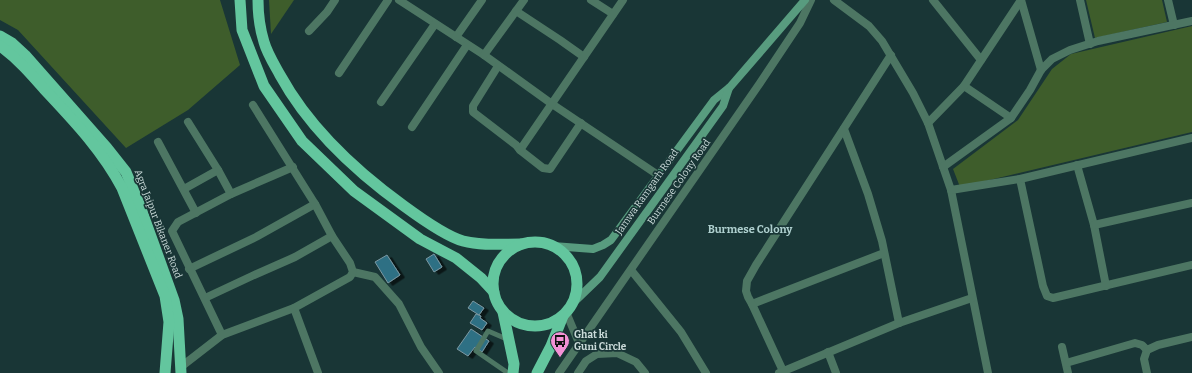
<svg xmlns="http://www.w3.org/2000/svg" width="1192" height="373" viewBox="0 0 1192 373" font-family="Bitter,serif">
  <defs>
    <filter id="shadow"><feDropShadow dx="4.5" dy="2.5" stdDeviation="0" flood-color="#0009"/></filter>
  </defs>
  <rect width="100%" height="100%" fill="#193636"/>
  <g fill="#3e5d2b">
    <polygon points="0,0 220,0 240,65 188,110 126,148 18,30 0,20"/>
    <polygon points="269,0 294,0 271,34"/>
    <polygon points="1086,0 1162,0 1167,22 1095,38"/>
    <polygon points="1192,26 1192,132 960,187 953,169 1018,120 1052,69 1071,54"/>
  </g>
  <g fill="#2e6f84" stroke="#7b98a2" filter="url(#shadow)">
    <polygon points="434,254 442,267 434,272 426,259"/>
    <polygon points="387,255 400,275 388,283 375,262"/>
    <polygon points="473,301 484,308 479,315 468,308"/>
    <polygon points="476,314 481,316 480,318 487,323 482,330 470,323"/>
    <polygon points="471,329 489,341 482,352 475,347 468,356 457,349"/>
  </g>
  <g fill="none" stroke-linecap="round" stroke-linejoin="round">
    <polyline stroke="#4d7663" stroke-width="5" points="508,373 476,351 488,331 509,340"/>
    <g stroke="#4d7663" stroke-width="8">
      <polyline points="399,0 484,55 552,104 658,175"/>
      <polyline points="591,0 613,14"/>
      <polyline points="834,0 869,26 882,41 913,93 928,123 951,190 988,373"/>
      <polyline points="933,0 981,60"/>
      <polyline points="1021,0 1041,70"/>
      <polyline points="1080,0 1090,44"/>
      <polyline points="1168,0 1174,25"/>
      <polyline points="516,11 560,40 584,57"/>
      <polyline points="309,31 327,12 335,0"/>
      <polyline points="456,37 482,0"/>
      <polyline points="484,55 524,0"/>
      <polyline points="498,66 473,106 473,112 516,145 520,150 623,0"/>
      <polyline points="339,73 388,0"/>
      <polyline points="964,86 1011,118"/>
      <polyline points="381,102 435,24"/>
      <polyline points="188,122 218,170 231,194"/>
      <polyline points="928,123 964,86 1021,0"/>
      <polyline points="412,127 467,45"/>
      <polyline points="844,129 868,194 882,241 899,323"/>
      <polyline points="158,142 196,213"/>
      <polyline points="520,150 543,168 550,169 581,123"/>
      <polyline points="1077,165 1094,225 1106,286"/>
      <polyline points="943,167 1011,118 1030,90 1041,70 1052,59 1070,50 1098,41 1192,21"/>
      <polyline points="1020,179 1043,286 1047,296 1053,298 1192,265"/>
      <polyline points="184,189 218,170"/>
      <polyline points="951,190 1020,179 1192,138"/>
      <polyline points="1094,225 1192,203"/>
      <polyline points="189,269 256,237 315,204"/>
      <polyline points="631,270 681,332 706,373"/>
      <polyline points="353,272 375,277 399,304 421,347 439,373"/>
      <polyline points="205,298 252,276 295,257 332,236"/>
      <polyline points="752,304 884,253"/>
      <polyline points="294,308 318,373"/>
      <polyline points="566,312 579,343"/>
      <polyline points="222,335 172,231 178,222 231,194 293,167"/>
      <polyline points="1062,347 1068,373"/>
      <polyline points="828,352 836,373"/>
      <polyline points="1066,363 1135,343 1142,345 1147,350"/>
      <polyline points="182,366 222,335 294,308 350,277 353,272 350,263 332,236 315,204 253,105"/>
      <polyline points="783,371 752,304 748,297 746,291 747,281 756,265 891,55"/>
      <polyline points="559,373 760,83 800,23 811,0"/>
      <polyline points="578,373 586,361 597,354 617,353 636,362 645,373"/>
      <polyline points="779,373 899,323 972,298"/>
      <polyline points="1147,373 1144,359 1147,350 1158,345 1192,337"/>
    </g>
    <g stroke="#589c7f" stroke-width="8">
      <polyline points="553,246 593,249 603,245 611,240 714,100 730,87 805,0"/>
      <polyline points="573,303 600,277 723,106 729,88"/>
    </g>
    <g stroke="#63c69e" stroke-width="11">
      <polyline points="240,0 242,30 264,86 302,141 354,191 420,239 456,258 481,278 494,292"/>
      <path d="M258,0C258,14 260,29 264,42C267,53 274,64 280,75C309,128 354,170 404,206C419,217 445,236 463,241C482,246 502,244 521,244"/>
      <polyline points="0,36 12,43 25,55 107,148 126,172 140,206 174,300 178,319 181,373"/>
      <path d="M0,46C17,58 31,74 44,89C73,120 102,150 122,188L165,296L169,322L165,373"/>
      <circle cx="535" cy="284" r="42"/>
      <polyline points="503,312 514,364 513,373"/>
      <polyline points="537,373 551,346 563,316"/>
    </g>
  </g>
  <defs>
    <g id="bus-pin" transform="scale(1)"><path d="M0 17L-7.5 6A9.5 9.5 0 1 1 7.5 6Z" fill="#f391d6" stroke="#193636"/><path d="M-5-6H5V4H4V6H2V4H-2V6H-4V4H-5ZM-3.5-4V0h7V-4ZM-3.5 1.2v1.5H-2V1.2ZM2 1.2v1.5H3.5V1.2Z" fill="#111"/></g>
  </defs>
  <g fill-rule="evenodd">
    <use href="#bus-pin" x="560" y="341"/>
  </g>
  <g text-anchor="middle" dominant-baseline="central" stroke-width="3.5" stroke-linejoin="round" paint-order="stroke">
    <g font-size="10" fill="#cadad9" stroke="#193636">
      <text transform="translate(679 182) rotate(-55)">Burmese Colony Road</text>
      <text transform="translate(647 192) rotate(-55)">Jamwa Ramgarh Road</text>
      <text transform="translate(158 224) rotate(69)">Agra Jaipur Bikaner Road</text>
    </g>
    <g font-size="10" font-weight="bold" fill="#cadad9" stroke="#193636" text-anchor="start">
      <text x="574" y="335">Ghat ki<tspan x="574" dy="12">Guni Circle</tspan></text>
    </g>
    <g font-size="11" font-weight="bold" fill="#afd0cf" stroke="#193636">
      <text x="750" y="229">Burmese Colony</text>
    </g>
  </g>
</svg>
